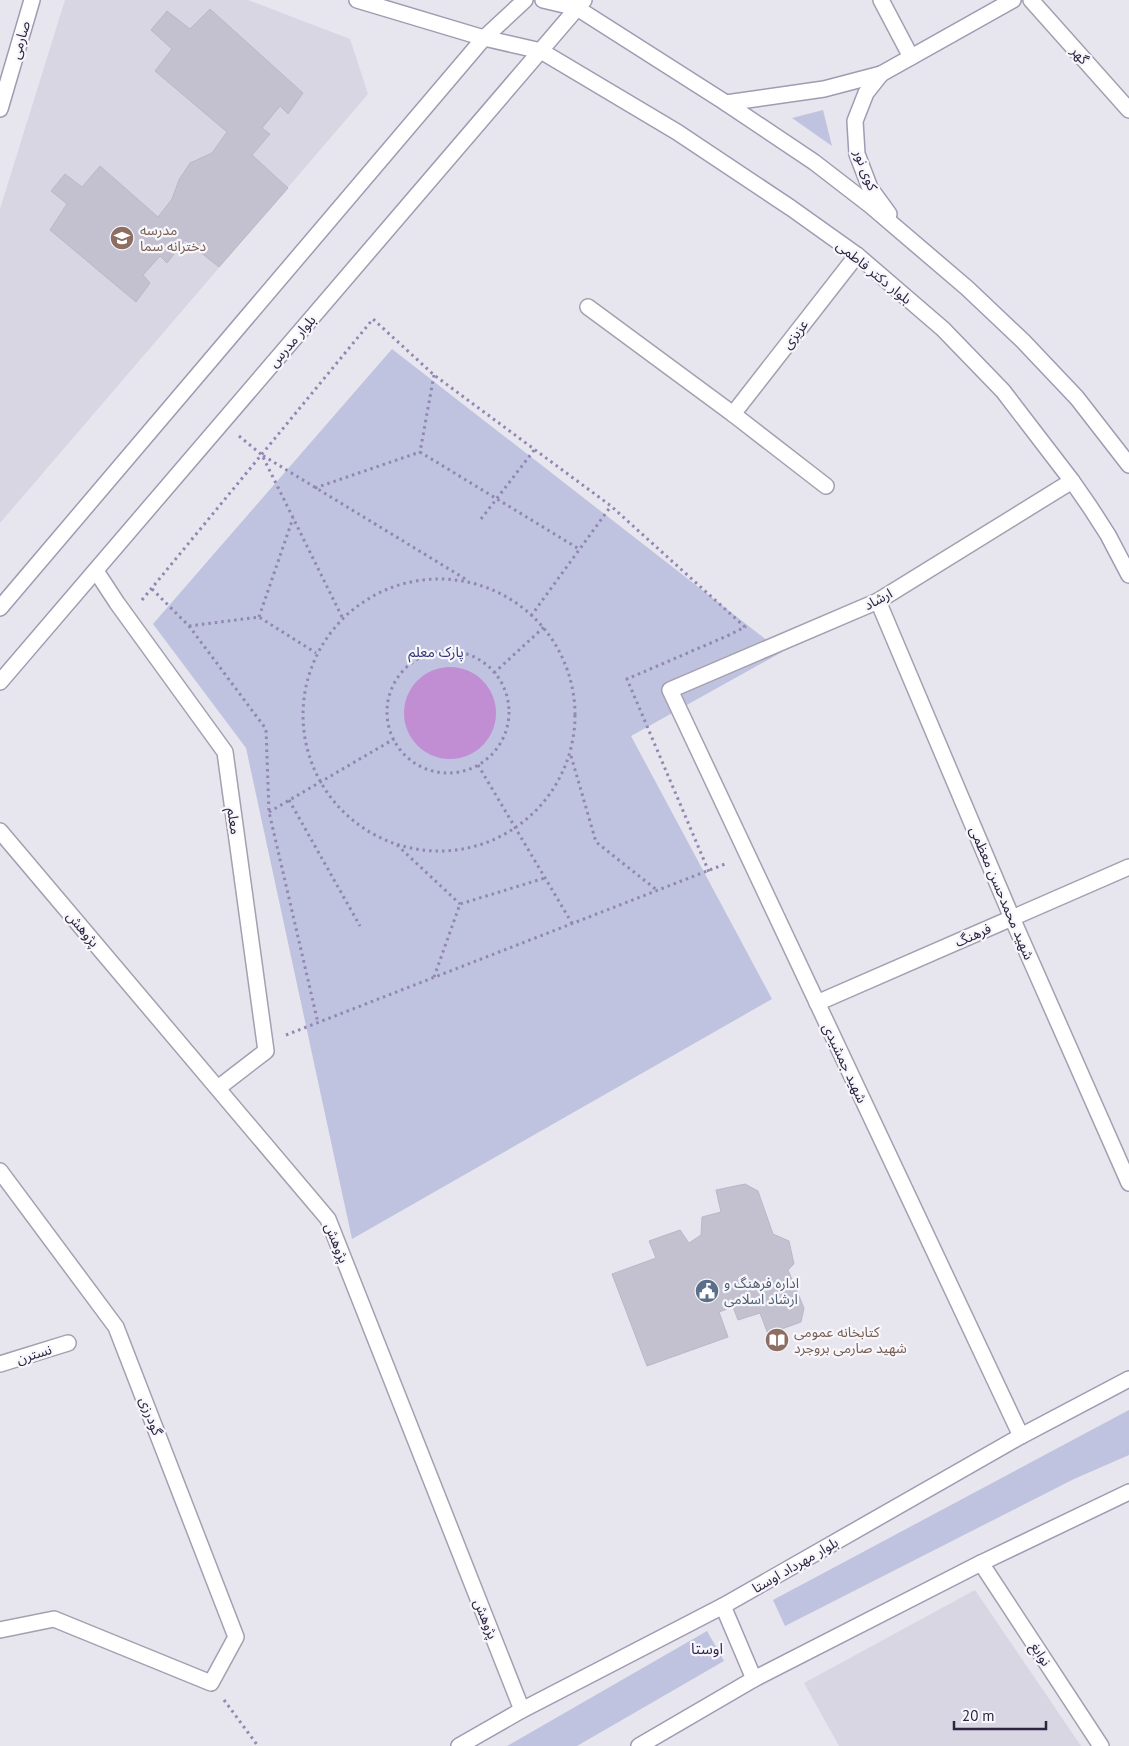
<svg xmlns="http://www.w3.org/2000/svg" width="1129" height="1746" viewBox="0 0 1129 1746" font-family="'PT Sans','Noto Sans Arabic',sans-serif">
  <rect width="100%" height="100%" fill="#e7e5ee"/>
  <g fill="#d8d6e2">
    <polygon points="65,0 248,0 350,39 368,94 0,523 0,209"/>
    <polygon points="975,1590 1081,1746 839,1746 804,1683"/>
  </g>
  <g fill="#bfc3df">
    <polygon points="823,110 832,146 792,118"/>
    <polygon points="392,349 782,652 631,736 772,999 352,1239 246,748 153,624"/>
    <polygon points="1129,1410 1129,1455 1074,1479 785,1626 773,1600"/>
    <polygon points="707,1631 724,1661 577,1746 507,1746"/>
  </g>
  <circle fill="#c18ed3" cx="450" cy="713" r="46"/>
  <g fill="#c3c1cf" stroke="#bab7c8">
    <polygon points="210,9 303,93 288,114 280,106 262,128 270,134 252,155 288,188 219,267 185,240 167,263 160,256 143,275 150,283 136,302 50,230 67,204 51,191 65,174 82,187 100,166 158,217 172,199 179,180 190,163 212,153 227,132 155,71 172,49 151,30 167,11 190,29"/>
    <polygon points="745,1184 758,1191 773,1234 789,1241 794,1264 788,1270 804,1308 801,1322 768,1334 760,1313 738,1320 733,1307 719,1312 728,1337 647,1366 612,1274 656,1258 649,1241 680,1230 689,1243 701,1235 702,1217 721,1212 716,1190"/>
  </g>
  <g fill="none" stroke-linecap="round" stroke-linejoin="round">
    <g stroke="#a4a0b0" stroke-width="18">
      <g id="street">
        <polyline points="881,0 911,57"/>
        <polyline points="1031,0 1129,110"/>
        <polyline points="588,307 733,414 826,486"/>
        <polyline points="733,414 857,255"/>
        <polyline points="96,571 117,603 225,752 266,1051 218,1088"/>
        <polyline points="878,601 1012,918 1129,1183"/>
        <polyline points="0,831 328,1219 522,1710"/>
        <polyline points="817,1003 1129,867"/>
        <polyline points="0,1171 116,1327 236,1637 211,1683 54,1619 0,1630"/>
        <polyline points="0,1364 68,1343"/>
        <polyline points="1021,1436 670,690 878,601 1072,481"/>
        <polyline points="981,1563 1101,1746"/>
      </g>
    </g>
    <g stroke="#a09bb2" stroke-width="18">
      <g id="secondary">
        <polyline points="357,0 484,38 541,51 677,132 791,208 857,255 943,329 1003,391 1072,481 1090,507 1108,535 1129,575"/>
        <polyline points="543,0 577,8 726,103 814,162 871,206 967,288 1023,341 1077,398 1129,465"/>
        <polyline points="881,74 866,93 855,121 857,154 870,188 889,214"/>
        <polyline points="726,103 824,89 881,74 1013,0"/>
        <polyline points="0,109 32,0"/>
        <polyline points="0,608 484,38 525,0"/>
        <polyline points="0,682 584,0"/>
        <polyline points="723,1606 754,1679"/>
        <polyline points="459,1746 522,1710 723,1606 1021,1436 1129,1379"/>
        <polyline points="639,1746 754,1679 981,1563 1129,1492"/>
      </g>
    </g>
    <g stroke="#9286b2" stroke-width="3" stroke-dasharray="2.5 4" stroke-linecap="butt">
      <polyline points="434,375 420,452 579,549"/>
      <polyline points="239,436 262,455"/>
      <polyline points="315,488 420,452"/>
      <polyline points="481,519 535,449"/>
      <circle cx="439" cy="715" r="136"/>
      <polyline points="152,589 189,626 266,729 269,812 318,1023"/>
      <polyline points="142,600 373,319 434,375 611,506 745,627 727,636 627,679 709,872"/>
      <polyline points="531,616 611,506"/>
      <polyline points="259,617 293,518"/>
      <polyline points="342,617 262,455 467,580"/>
      <polyline points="189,626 259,617 316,653"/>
      <circle cx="448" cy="712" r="61"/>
      <polyline points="494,673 544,627"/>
      <polyline points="571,756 596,842 658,891"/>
      <polyline points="478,765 573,925"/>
      <polyline points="289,800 360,926"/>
      <polyline points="269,812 394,739"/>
      <polyline points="397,845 460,904"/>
      <polyline points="434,977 460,904 545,878"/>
      <polyline points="286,1035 725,864"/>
      <polyline points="224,1700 258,1746"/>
    </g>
    <use href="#street" stroke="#fff" stroke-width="15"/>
    <use href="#secondary" stroke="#fff" stroke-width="15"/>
  </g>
  <defs>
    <g id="school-disc" transform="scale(1.25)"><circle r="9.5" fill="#8d6e63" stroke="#f7f6fa"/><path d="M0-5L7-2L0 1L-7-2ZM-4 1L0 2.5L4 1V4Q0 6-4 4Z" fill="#fff"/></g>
    <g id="civic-disc" transform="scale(1.25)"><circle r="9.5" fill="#5c6f8a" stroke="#f7f6fa"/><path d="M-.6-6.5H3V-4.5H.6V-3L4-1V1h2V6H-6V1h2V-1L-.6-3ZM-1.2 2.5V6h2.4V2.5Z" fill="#fff"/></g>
    <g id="library-disc" transform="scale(1.25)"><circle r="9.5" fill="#8d6e63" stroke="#f7f6fa"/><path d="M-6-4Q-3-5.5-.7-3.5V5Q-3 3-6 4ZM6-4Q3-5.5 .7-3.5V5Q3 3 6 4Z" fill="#fff"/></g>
  </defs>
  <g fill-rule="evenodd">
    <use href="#school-disc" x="122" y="238"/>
    <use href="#civic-disc" x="707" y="1291"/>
    <use href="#library-disc" x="777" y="1340"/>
  </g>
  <g text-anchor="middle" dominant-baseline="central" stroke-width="4.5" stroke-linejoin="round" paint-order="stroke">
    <g font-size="14" fill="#2d2441" stroke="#f7f6fa">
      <text transform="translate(20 40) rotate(-74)">صارمی</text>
      <text transform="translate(1080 55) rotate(48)">گهر</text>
      <text transform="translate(866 170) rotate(69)">کوی نور</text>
      <text transform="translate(874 272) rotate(39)">بلوار دکتر فاطمی</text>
      <text transform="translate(795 334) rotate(-52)">عزیزی</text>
      <text transform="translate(292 341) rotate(-49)">بلوار مدرس</text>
      <text transform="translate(878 599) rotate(-28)">ارشاد</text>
      <text transform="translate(234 821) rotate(82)">معلم</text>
      <text transform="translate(1002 893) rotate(67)">شهید محمدحسن معظمی</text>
      <text transform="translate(83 929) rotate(50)">پژوهش</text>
      <text transform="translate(973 935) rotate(-24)">فرهنگ</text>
      <text transform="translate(845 1063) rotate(65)">شهید جمشیدی</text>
      <text transform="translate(337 1243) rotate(68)">پژوهش</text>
      <text transform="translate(34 1354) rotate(-17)">نسترن</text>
      <text transform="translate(151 1416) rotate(69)">گودرزی</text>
      <text transform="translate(795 1565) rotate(-30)">بلوار مهرداد اوستا</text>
      <text transform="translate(486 1619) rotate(68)">پژوهش</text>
      <text transform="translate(1041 1654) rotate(57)">نوابغ</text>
    </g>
    <g font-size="14" fill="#785e54" stroke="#f7f6fa" text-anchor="start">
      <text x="140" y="230">مدرسه<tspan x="140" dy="16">دخترانه سما</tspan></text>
      <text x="794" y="1332">کتابخانه عمومی<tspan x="794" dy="16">شهید صارمی بروجرد</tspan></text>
    </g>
    <g font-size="14" fill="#2e2f78" stroke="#f7f6fa">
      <text x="436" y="652">پارک معلم</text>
    </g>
    <g font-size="14" fill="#4e5e75" stroke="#f7f6fa" text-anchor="start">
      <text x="724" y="1283">اداره فرهنگ و<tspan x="724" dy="16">ارشاد اسلامی</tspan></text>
    </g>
    <g font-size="15" fill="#311f53" stroke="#f7f6fa">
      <text x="707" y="1648">اوستا</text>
    </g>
  </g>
  <path d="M954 1721v8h92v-8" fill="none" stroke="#2d2441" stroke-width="2.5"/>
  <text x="962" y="1721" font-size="15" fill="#2d2441" stroke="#f7f6fa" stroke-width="4" paint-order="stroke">20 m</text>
</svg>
